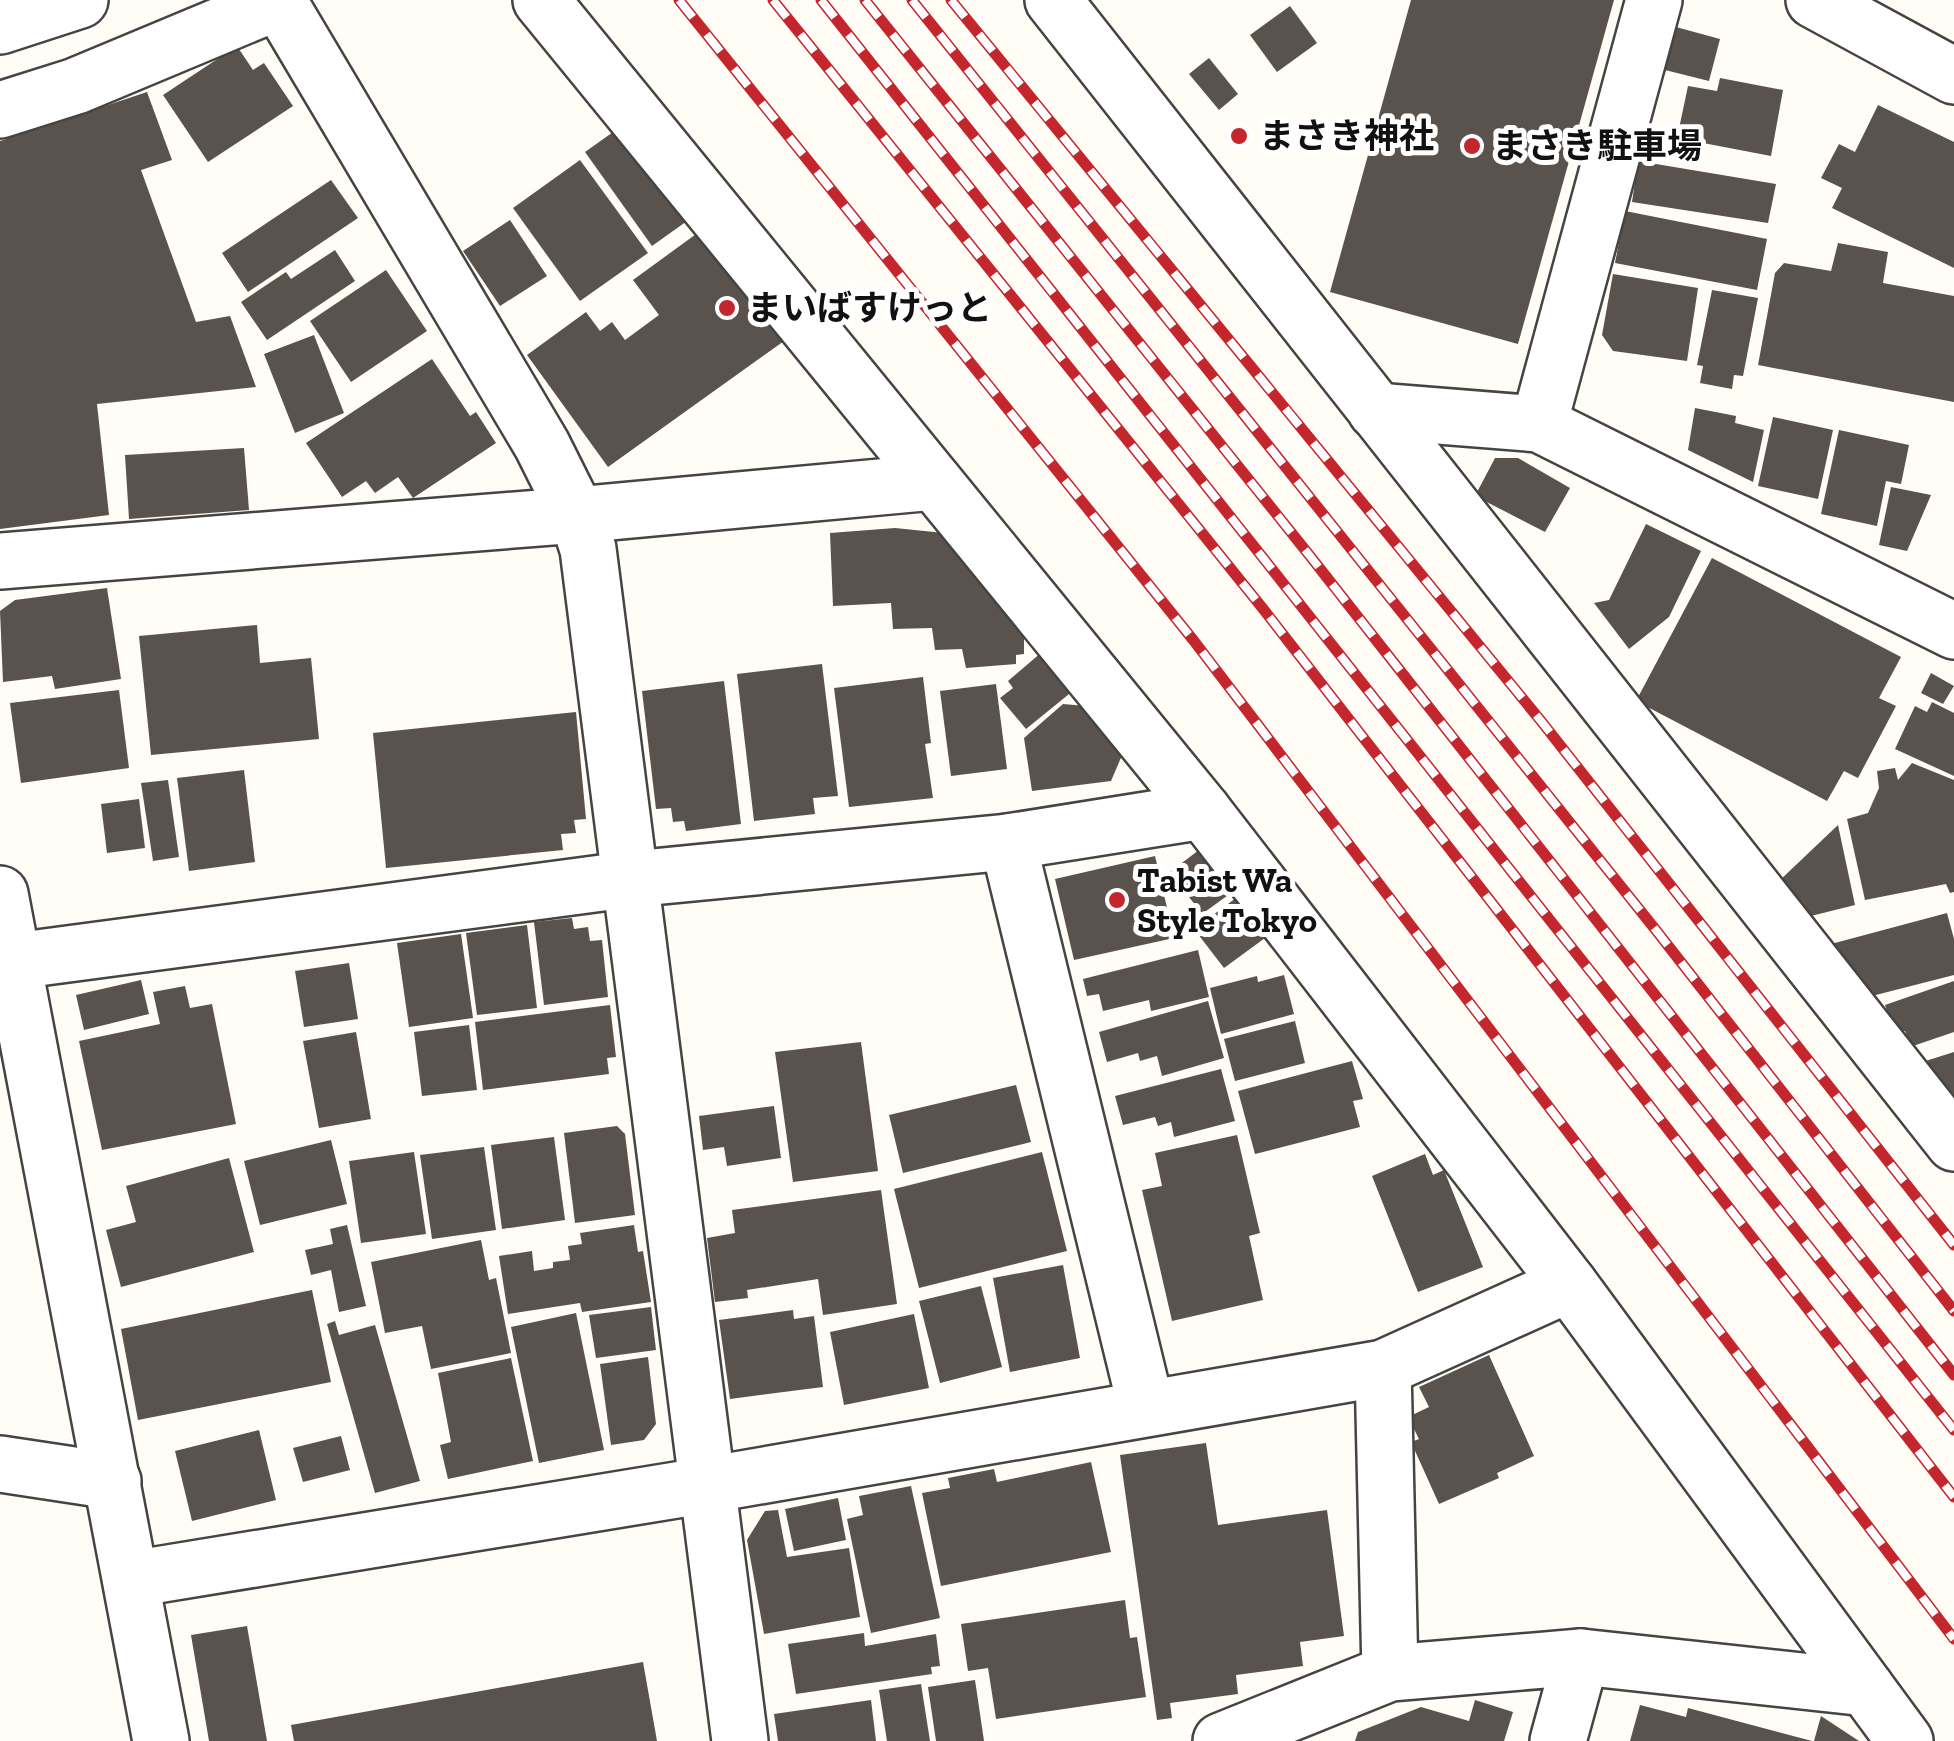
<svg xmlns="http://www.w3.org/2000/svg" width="1954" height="1741" viewBox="0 0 1954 1741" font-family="'Zilla Slab','Noto Sans JP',serif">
  <rect width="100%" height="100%" fill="#fffdf5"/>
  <g fill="#5a524d">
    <polygon points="1411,0 1614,0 1518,344 1330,292"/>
    <polygon points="1290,6 1317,43 1277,72 1250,35"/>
    <polygon points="1676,27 1720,39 1709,81 1665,70"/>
    <polygon points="237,46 253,70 264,63 293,106 208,162 163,95"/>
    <polygon points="1209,58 1238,94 1219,110 1189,74"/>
    <polygon points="1720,78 1783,90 1771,156 1677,138 1688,86 1717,91"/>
    <polygon points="147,92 172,160 141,170 196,322 230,316 256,387 97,404 109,515 0,529 0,141"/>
    <polygon points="1878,105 1954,142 1954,268 1832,208 1842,188 1821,178 1839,144 1855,152"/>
    <polygon points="616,130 694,216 652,246 585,152"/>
    <polygon points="580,160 648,253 580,301 513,208"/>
    <polygon points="1638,161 1776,184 1768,223 1632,202"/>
    <polygon points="331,180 358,218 248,292 222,253"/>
    <polygon points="1625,211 1767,239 1757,290 1615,263"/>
    <polygon points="510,220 547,276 500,306 463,251"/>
    <polygon points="703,229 784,341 608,467 527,355 586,312 600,331 612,322 625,340 659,315 633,280"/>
    <polygon points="1838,243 1888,252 1883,283 1954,296 1954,402 1758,365 1775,273 1784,263 1831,271"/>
    <polygon points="335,250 355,281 267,340 241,302 286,272 291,279"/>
    <polygon points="386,270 427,331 351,382 310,321"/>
    <polygon points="1613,274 1698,288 1687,361 1613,351 1602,335"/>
    <polygon points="1712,290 1758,298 1743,376 1734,375 1732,389 1700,383 1703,366 1697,365"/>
    <polygon points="314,335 344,413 295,433 264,354"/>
    <polygon points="432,359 470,416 476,412 496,443 413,498 398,477 375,493 366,481 342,497 306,443"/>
    <polygon points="1695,408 1736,416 1735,423 1764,430 1753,482 1688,450"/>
    <polygon points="1773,417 1833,430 1818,499 1758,486"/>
    <polygon points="1839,430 1909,445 1901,484 1886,481 1877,526 1821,514"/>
    <polygon points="244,448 249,510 129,519 125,455"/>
    <polygon points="1495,458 1518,458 1570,488 1545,532 1475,496"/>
    <polygon points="1891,487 1931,495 1907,551 1879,545"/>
    <polygon points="1646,524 1701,551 1669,617 1629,649 1594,603 1609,600"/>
    <polygon points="895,528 944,533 1024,628 1024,654 1016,655 1016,664 966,668 962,649 935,650 932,628 893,629 891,603 833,606 830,533"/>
    <polygon points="1712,558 1901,657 1879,698 1896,706 1858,778 1844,771 1827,801 1636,701"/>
    <polygon points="107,588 121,679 55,689 52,676 3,682 0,611 15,600"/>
    <polygon points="257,625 260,663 311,658 319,739 151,755 139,636"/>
    <polygon points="1043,651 1074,690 1026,729 1000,698 1013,688 1008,681"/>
    <polygon points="822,664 838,796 813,798 815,814 754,821 737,674"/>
    <polygon points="1931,673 1954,686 1943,704 1921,693"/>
    <polygon points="923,677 931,743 925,744 933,798 849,807 834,688"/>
    <polygon points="724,681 741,824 686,831 684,821 673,822 671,808 656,809 642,691"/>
    <polygon points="996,684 1007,769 951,776 940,691"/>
    <polygon points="119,690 129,768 21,783 10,703"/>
    <polygon points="1932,702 1954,713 1954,776 1895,749 1915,706 1927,712"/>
    <polygon points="1063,704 1086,706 1123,753 1111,781 1032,791 1024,738"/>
    <polygon points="576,712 586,819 574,820 576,833 561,834 563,850 386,868 373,733"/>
    <polygon points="1912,763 1954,780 1954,892 1950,893 1946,884 1865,900 1847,819 1868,813 1879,788 1877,771 1895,768 1898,780"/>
    <polygon points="244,770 255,862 189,871 177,778"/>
    <polygon points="168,780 179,857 153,861 141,783"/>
    <polygon points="139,799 145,848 107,853 101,804"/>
    <polygon points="1838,825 1855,905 1799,919 1776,884"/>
    <polygon points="1199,850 1231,893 1202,914 1170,872"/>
    <polygon points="1155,856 1174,938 1074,960 1055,879"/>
    <polygon points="1236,898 1265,938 1224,968 1194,929"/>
    <polygon points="1947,913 1954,939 1954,975 1864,998 1857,972 1848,974 1843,957 1835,959 1831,944"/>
    <polygon points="572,918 574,929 588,927 590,941 602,940 608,997 544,1005 534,922"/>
    <polygon points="527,925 537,1008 477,1015 466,933"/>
    <polygon points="461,934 473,1018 409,1027 397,943"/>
    <polygon points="1198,950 1209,997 1151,1011 1149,1000 1103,1011 1099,994 1087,996 1083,979"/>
    <polygon points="349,963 358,1019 304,1027 295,971"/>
    <polygon points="1284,975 1294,1014 1221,1034 1210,988 1257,976 1258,982"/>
    <polygon points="141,980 149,1014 84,1030 76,995"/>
    <polygon points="1954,981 1954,1032 1910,1047 1905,1031 1895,1034 1885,1005"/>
    <polygon points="185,986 190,1008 212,1004 236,1124 102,1150 79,1041 160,1024 153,992"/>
    <polygon points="1208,1001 1224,1058 1162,1076 1157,1056 1140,1061 1138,1053 1107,1062 1099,1032"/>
    <polygon points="610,1005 616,1057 607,1058 609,1074 483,1090 475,1022"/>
    <polygon points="1295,1021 1305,1063 1235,1081 1224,1039"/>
    <polygon points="469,1025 477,1090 422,1096 414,1032"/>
    <polygon points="356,1032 371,1119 319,1128 303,1041"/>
    <polygon points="861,1042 878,1171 793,1182 775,1052"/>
    <polygon points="1954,1052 1954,1111 1916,1064"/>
    <polygon points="1352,1061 1363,1099 1353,1101 1360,1127 1255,1154 1238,1091"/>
    <polygon points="1221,1069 1235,1121 1174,1137 1171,1122 1158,1126 1155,1117 1123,1125 1115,1096"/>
    <polygon points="1016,1085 1031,1142 903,1173 889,1115"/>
    <polygon points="774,1106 781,1158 727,1166 724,1147 703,1150 699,1116"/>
    <polygon points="617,1126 625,1134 635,1215 575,1223 564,1133"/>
    <polygon points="1237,1135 1260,1233 1249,1236 1263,1300 1172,1321 1142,1190 1162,1186 1155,1153"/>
    <polygon points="554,1137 565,1220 502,1229 491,1145"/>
    <polygon points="331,1140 347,1204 260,1225 244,1161"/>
    <polygon points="484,1147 496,1230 432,1239 420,1155"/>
    <polygon points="414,1152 426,1234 361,1243 349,1161"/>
    <polygon points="1042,1152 1067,1251 919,1288 894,1189"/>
    <polygon points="1425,1154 1433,1175 1444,1170 1483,1267 1418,1292 1372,1176"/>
    <polygon points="229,1158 254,1252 121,1287 106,1230 136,1222 126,1186"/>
    <polygon points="881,1190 897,1304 823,1315 818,1279 747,1290 748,1298 715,1302 707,1238 735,1233 732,1210"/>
    <polygon points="347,1225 366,1306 339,1312 331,1270 311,1275 305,1250 333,1244 330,1229"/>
    <polygon points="634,1225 638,1252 643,1251 651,1302 582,1312 580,1303 508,1314 499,1256 532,1251 534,1271 553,1268 553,1262 570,1260 568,1246 582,1244 580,1233"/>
    <polygon points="481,1240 489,1280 496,1278 511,1353 431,1369 422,1326 385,1333 371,1262"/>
    <polygon points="1063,1265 1080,1358 1010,1372 993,1278"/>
    <polygon points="981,1286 1002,1367 940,1383 919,1301"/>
    <polygon points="312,1290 331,1382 138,1420 121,1329"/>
    <polygon points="651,1307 656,1350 596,1358 589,1315"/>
    <polygon points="793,1310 794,1319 814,1316 823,1387 730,1399 719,1320"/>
    <polygon points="576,1313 604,1450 539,1463 511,1327"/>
    <polygon points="914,1314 929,1388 844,1405 830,1332"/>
    <polygon points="335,1321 339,1335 375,1325 420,1481 375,1493 327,1324"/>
    <polygon points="1489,1355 1534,1456 1497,1473 1499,1478 1439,1504 1411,1442 1419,1439 1408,1417 1429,1407 1419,1387"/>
    <polygon points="648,1357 656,1424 644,1440 611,1445 600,1364"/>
    <polygon points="511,1358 533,1461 448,1479 440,1445 451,1442 438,1373"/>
    <polygon points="259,1430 276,1500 192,1521 175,1451"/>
    <polygon points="341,1436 350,1470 303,1482 293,1448"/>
    <polygon points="1206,1443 1218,1525 1327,1510 1344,1636 1300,1642 1303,1666 1236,1675 1238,1694 1170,1703 1172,1718 1157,1720 1120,1455"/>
    <polygon points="1091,1462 1111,1552 941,1586 922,1493 950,1488 948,1478 994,1469 997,1482"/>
    <polygon points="911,1486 940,1618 871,1633 847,1519 863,1515 859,1496"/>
    <polygon points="838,1498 846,1540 794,1551 785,1509"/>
    <polygon points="778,1510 787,1557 849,1548 860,1617 764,1634 747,1540 765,1511"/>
    <polygon points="1125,1600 1130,1638 1137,1637 1146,1697 996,1719 988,1668 968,1671 961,1624"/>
    <polygon points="247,1626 267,1741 209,1741 191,1635"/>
    <polygon points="864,1633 865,1646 936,1634 940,1666 931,1667 932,1674 796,1694 788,1644"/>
    <polygon points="643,1662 657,1741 294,1741 291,1725"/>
    <polygon points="975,1680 984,1741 936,1741 928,1687"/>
    <polygon points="921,1684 930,1741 887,1741 879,1690"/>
    <polygon points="871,1700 876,1741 778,1741 774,1714"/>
    <polygon points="1475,1700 1513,1712 1504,1741 1355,1741 1358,1732 1421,1707 1469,1721"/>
    <polygon points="1640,1705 1686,1717 1688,1708 1812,1741 1630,1741"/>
    <polygon points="1821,1716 1859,1741 1814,1741"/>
  </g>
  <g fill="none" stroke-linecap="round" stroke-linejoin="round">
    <g stroke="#444" stroke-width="60">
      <g id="minor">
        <polyline points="541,0 1203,811 1569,1284 1905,1741"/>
        <polyline points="1053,0 1954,1143"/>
        <polyline points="279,2 542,445 577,515 588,549 740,1741"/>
        <polyline points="0,110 76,86 282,0"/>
        <polyline points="1539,424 1654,0"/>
        <polyline points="0,561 577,515 934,482"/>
        <polyline points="1008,842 1146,1407"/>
        <polyline points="0,963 632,879 1008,842 1203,811"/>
        <polyline points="1383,1368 1390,1673"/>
        <polyline points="0,1464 113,1481"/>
        <polyline points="132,1579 707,1485 1383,1368 1569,1284"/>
        <polyline points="1221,1741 1390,1673 1581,1657 1866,1688"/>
        <polyline points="1558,1741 1581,1657"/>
      </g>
    </g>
    <g stroke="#444" stroke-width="60">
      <g id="tertiary">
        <polyline points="1814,0 1954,76"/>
        <polyline points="0,26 80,0"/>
        <polyline points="1376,411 1539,424 1954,631"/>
        <polyline points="0,894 161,1741"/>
      </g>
    </g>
    <use href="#minor" stroke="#fff" stroke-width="55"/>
    <use href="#tertiary" stroke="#fff" stroke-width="55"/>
    <g stroke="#c4262e" stroke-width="11">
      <g id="rail">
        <polyline points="679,0 1194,641 1954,1639"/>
        <polyline points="773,0 1264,610 1954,1497"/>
        <polyline points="821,0 1954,1430"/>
        <polyline points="865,0 1310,556 1954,1375"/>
        <polyline points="912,0 1655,929 1954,1311"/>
        <polyline points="951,0 1541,721 1954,1245"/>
      </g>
    </g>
    <use href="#rail" stroke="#fff" stroke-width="8" stroke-dasharray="22" stroke-linecap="butt"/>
  </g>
  <g fill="#c4262e" stroke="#fff" stroke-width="4">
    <circle cx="1239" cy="136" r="10"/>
    <circle cx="1472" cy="146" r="10"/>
    <circle cx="727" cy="308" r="10"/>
    <circle cx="1117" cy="900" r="10"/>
  </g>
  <g text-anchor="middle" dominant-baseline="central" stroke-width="10" stroke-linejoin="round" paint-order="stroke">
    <g font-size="35" font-weight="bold" fill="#111" stroke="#fff" text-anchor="start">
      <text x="1259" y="136">まさき神社</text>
      <text x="1492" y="146">まさき駐車場</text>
      <text x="747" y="308">まいばすけっと</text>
      <text x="1137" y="880">Tabist Wa<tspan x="1137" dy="40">Style Tokyo</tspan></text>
    </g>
  </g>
</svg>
